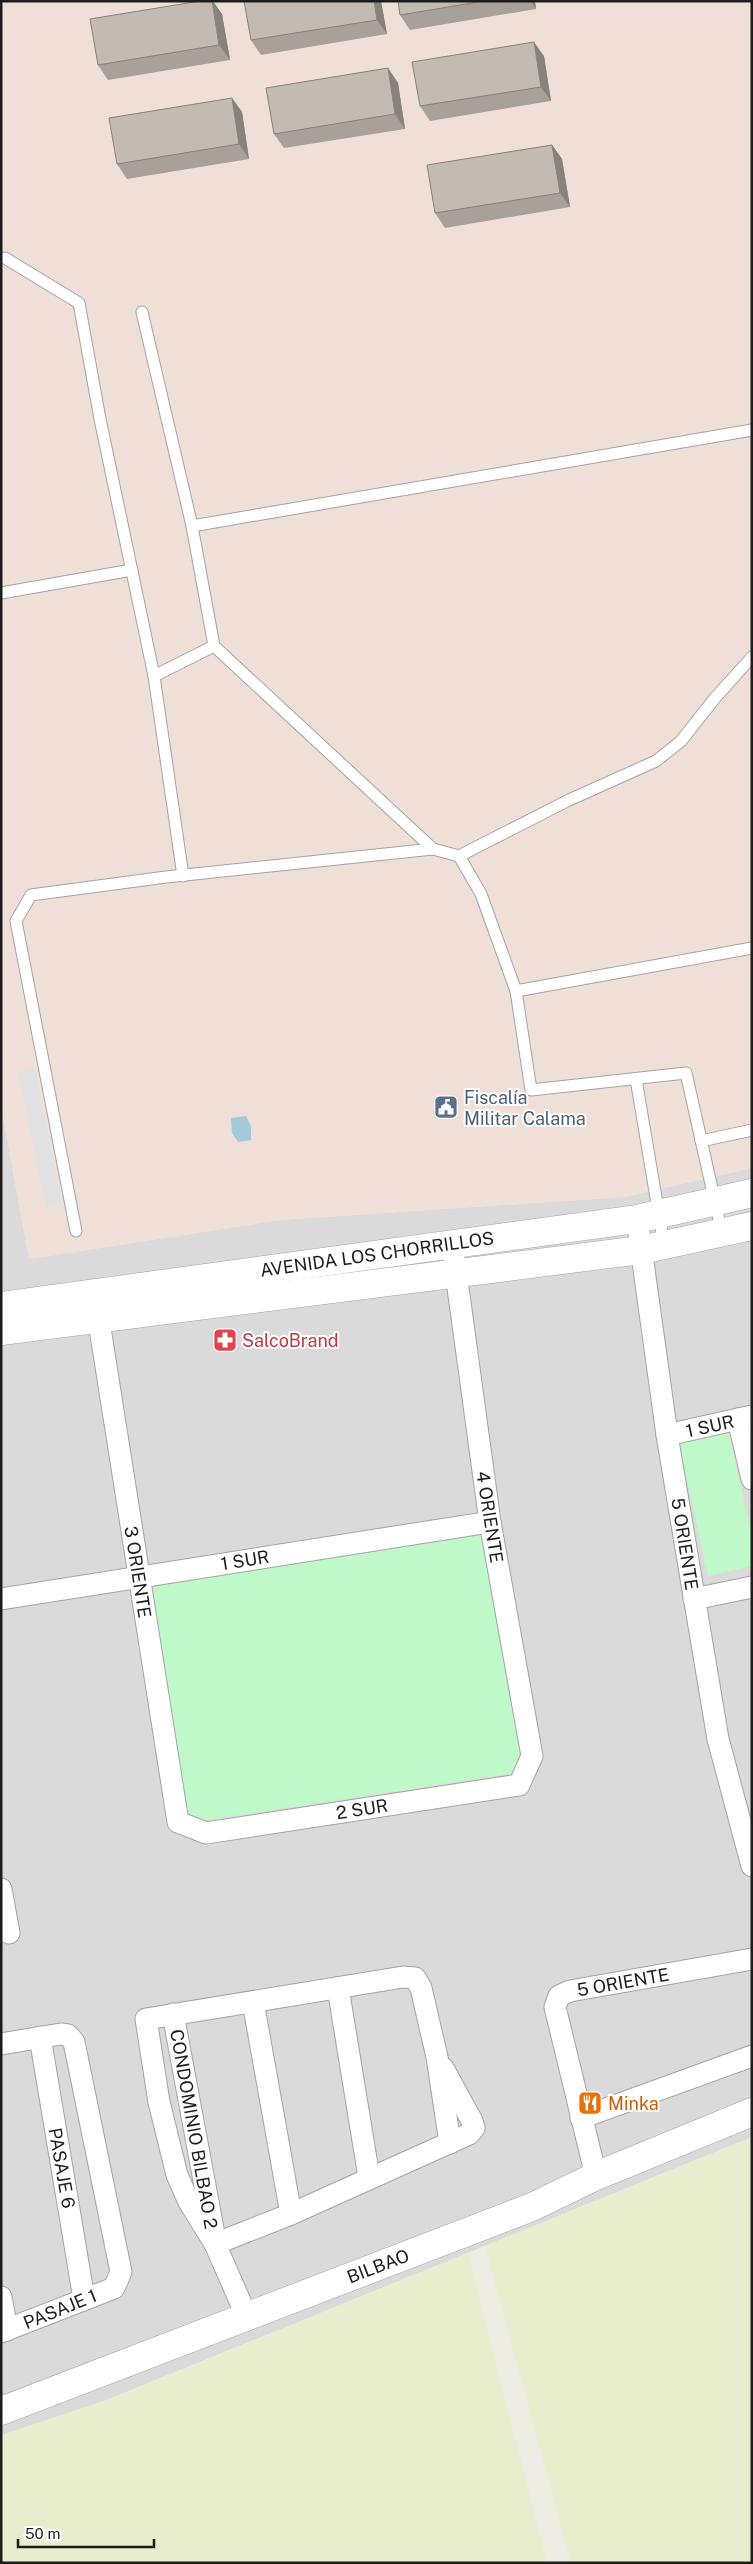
<svg xmlns="http://www.w3.org/2000/svg" width="753" height="2564" viewBox="0 0 753 2564" font-family="'Public Sans',sans-serif">
  <rect width="100%" height="100%" fill="#eeebe3"/>
  <polygon fill="#dbdada" points="1,1105 29,1259 280,1220 624,1197 752,1168 752,2137 1,2443"/>
  <polygon fill="#f0dfd6" points="1,1 752,1 752,1168 624,1197 280,1220 29,1259 1,1105"/>
  <g fill="#e8edce">
    <polygon points="752,2137 752,2563 571,2563 485,2246"/>
    <polygon points="468,2253 547,2563 1,2563 1,2435 124,2394"/>
  </g>
  <g fill="#bff8c9">
    <polygon points="729,1433 752,1536 752,1566 708,1576 679,1444"/>
    <polygon points="478,1533 489,1541 520,1756 514,1773 202,1821 186,1817 150,1594 160,1582"/>
  </g>
  <polygon fill="#e1e1e1" points="35,1067 62,1205 46,1207 18,1072"/>
  <polygon fill="#a3c9db" points="246,1116 251,1126 251,1140 238,1142 232,1133 231,1118"/>
  <g fill="none" stroke-linecap="round" stroke-linejoin="round">
    <g stroke="#a4a4a4" stroke-width="13">
      <g id="service">
        <polyline points="5,258 79,303 100,419 154,676 183,876"/>
        <polyline points="142,312 192,526 214,646 154,676"/>
        <polyline points="192,526 752,430"/>
        <polyline points="1,593 132,570"/>
        <polyline points="214,646 433,849"/>
        <polyline points="459,856 569,800 656,761 681,741 715,698 752,657"/>
        <polyline points="516,991 531,1090 686,1073 722,1233"/>
        <polyline points="636,1079 664,1245"/>
        <polyline points="701,1141 752,1130"/>
        <polyline points="76,1231 16,921 31,895 166,877 433,849 459,856 481,894 516,991 752,948"/>
      </g>
    </g>
    <g stroke="#a4a4a4" stroke-width="23">
      <g id="minor">
        <polyline points="637,1219 667,1435 718,1739 752,1866"/>
        <polyline points="96,1303 178,1822 206,1833 519,1785 532,1756 490,1522 452,1244"/>
        <polyline points="738,1419 752,1479"/>
        <polyline points="667,1435 752,1416"/>
        <polyline points="1,1599 490,1522"/>
        <polyline points="694,1599 752,1587"/>
        <polyline points="1,1889 9,1933"/>
        <polyline points="338,1988 369,2177"/>
        <polyline points="253,2002 291,2214"/>
        <polyline points="173,2014 214,2234"/>
        <polyline points="40,2037 84,2299"/>
        <polyline points="1,2044 61,2034 68,2035 74,2042 121,2272 114,2288 1,2332"/>
        <polyline points="581,2118 752,2056"/>
        <polyline points="596,2176 555,2007 559,1996 570,1991 752,1959"/>
        <polyline points="215,2244 291,2214 469,2134 474,2128 472,2121 443,2068"/>
        <polyline points="1,2297 7,2330"/>
        <polyline points="247,2317 215,2244 189,2202 177,2175 159,2102 146,2019 403,1977 415,1978 421,1988 437,2057 450,2143"/>
      </g>
    </g>
    <g stroke="#a4a4a4" stroke-width="29">
      <g id="tertiary">
        <polyline points="1,1306 637,1219 752,1193"/>
        <polyline points="1,1331 641,1250 752,1226"/>
        <polyline points="1,2411 532,2207 596,2176 752,2112"/>
      </g>
    </g>
    <use href="#service" stroke="#fff" stroke-width="11"/>
    <use href="#minor" stroke="#fff" stroke-width="21"/>
    <use href="#tertiary" stroke="#fff" stroke-width="28"/>
  </g>
  <g fill="#a8a099">
    <polygon points="381,1 387,34 261,55 251,40"/>
    <polygon points="398,1 535,1 536,9 410,30 400,15"/>
    <polygon points="222,14 230,60 108,80 98,65"/>
    <polygon points="544,56 551,101 430,121 420,106"/>
    <polygon points="388,68 398,83 405,129 284,148 274,134"/>
    <polygon points="232,98 242,112 249,159 127,179 117,164"/>
    <polygon points="552,145 562,159 570,207 445,228 435,213"/>
  </g>
  <g fill="#88827d">
    <polygon points="212,1 213,1 222,14 230,60 219,45"/>
    <polygon points="374,1 381,1 387,34 377,20"/>
    <polygon points="531,1 535,1 536,9"/>
    <polygon points="534,42 544,56 551,101 541,87"/>
    <polygon points="388,68 398,83 405,129 395,114"/>
    <polygon points="232,98 242,112 249,159 239,144"/>
    <polygon points="552,145 562,159 570,207 560,193"/>
  </g>
  <g fill="#c3bab2" stroke="#88827d">
    <polygon points="200,1 212,1 219,45 98,65 90,19"/>
    <polygon points="244,1 374,1 377,20 251,40"/>
    <polygon points="398,1 484,1 400,15"/>
    <polygon points="534,42 541,87 420,106 412,62"/>
    <polygon points="388,68 395,114 274,134 266,88"/>
    <polygon points="232,98 239,144 117,164 109,118"/>
    <polygon points="552,145 560,193 435,213 427,165"/>
  </g>
  <defs>
    <g id="civic-square" transform="scale(1.25)"><rect x="-9" y="-9" width="18" height="18" rx="4" fill="#5c6f8a" stroke="#fff"/><path d="M-.6-6.5H3V-4.5H.6V-3L4-1V1h2V6H-6V1h2V-1L-.6-3ZM-1.2 2.5V6h2.4V2.5Z" fill="#fff"/></g>
    <g id="pharmacy-square" transform="scale(1.25)"><rect x="-9" y="-9" width="18" height="18" rx="4" fill="#e0444e" stroke="#fff"/><path d="M-2-6h4v4h4v4h-4v4h-4v-4h-4v-4h4Z" fill="#fff"/></g>
    <g id="restaurant-square" transform="scale(1.25)"><rect x="-9" y="-9" width="18" height="18" rx="4" fill="#e8710a" stroke="#fff"/><path d="M-5-6h1v4h1v-4h1v4h1v-4h1v5L-1.5 .5V6h-2V.5L-5-1ZM5-6V6H3V1.5H1.5Q1.5-4 5-6Z" fill="#fff"/></g>
  </defs>
  <g fill-rule="evenodd">
    <use href="#civic-square" x="446" y="1107"/>
    <use href="#pharmacy-square" x="225" y="1340"/>
    <use href="#restaurant-square" x="590" y="2103"/>
  </g>
  <g text-anchor="middle" dominant-baseline="central" stroke-width="4" stroke-linejoin="round" paint-order="stroke">
    <g font-size="18" fill="#4e5e75" stroke="#fff" text-anchor="start">
      <text x="464" y="1097">Fiscalía<tspan x="464" dy="21">Militar Calama</tspan></text>
    </g>
    <g font-size="18" fill="#1d1d1d" stroke="#fff">
      <text transform="translate(377 1254) rotate(-8)">AVENIDA LOS CHORRILLOS</text>
      <text transform="translate(710 1426) rotate(-12)">1 SUR</text>
      <text transform="translate(490 1517) rotate(81)">4 ORIENTE</text>
      <text transform="translate(685 1544) rotate(81)">5 ORIENTE</text>
      <text transform="translate(245 1560) rotate(-9)">1 SUR</text>
      <text transform="translate(138 1572) rotate(81)">3 ORIENTE</text>
      <text transform="translate(362 1809) rotate(-9)">2 SUR</text>
      <text transform="translate(623 1982) rotate(-10)">5 ORIENTE</text>
      <text transform="translate(194 2129) rotate(80)">CONDOMINIO BILBAO 2</text>
      <text transform="translate(62 2168) rotate(80)">PASAJE 6</text>
      <text transform="translate(378 2266) rotate(-21)">BILBAO</text>
      <text transform="translate(60 2309) rotate(-22)">PASAJE 1</text>
    </g>
    <g font-size="18" fill="#be3a42" stroke="#fff" text-anchor="start">
      <text x="242" y="1340">SalcoBrand</text>
    </g>
    <g font-size="18" fill="#c56008" stroke="#fff" text-anchor="start">
      <text x="608" y="2103">Minka</text>
    </g>
  </g>
  <rect width="753" height="2564" fill="none" stroke="#1d1d1d" stroke-width="5"/>
  <path d="M18 2539v8h136v-8" fill="none" stroke="#1d1d1d" stroke-width="2.5"/>
  <text x="25" y="2539" font-size="15" fill="#1d1d1d" stroke="#ffffff" stroke-width="4" paint-order="stroke">50 m</text>
</svg>
